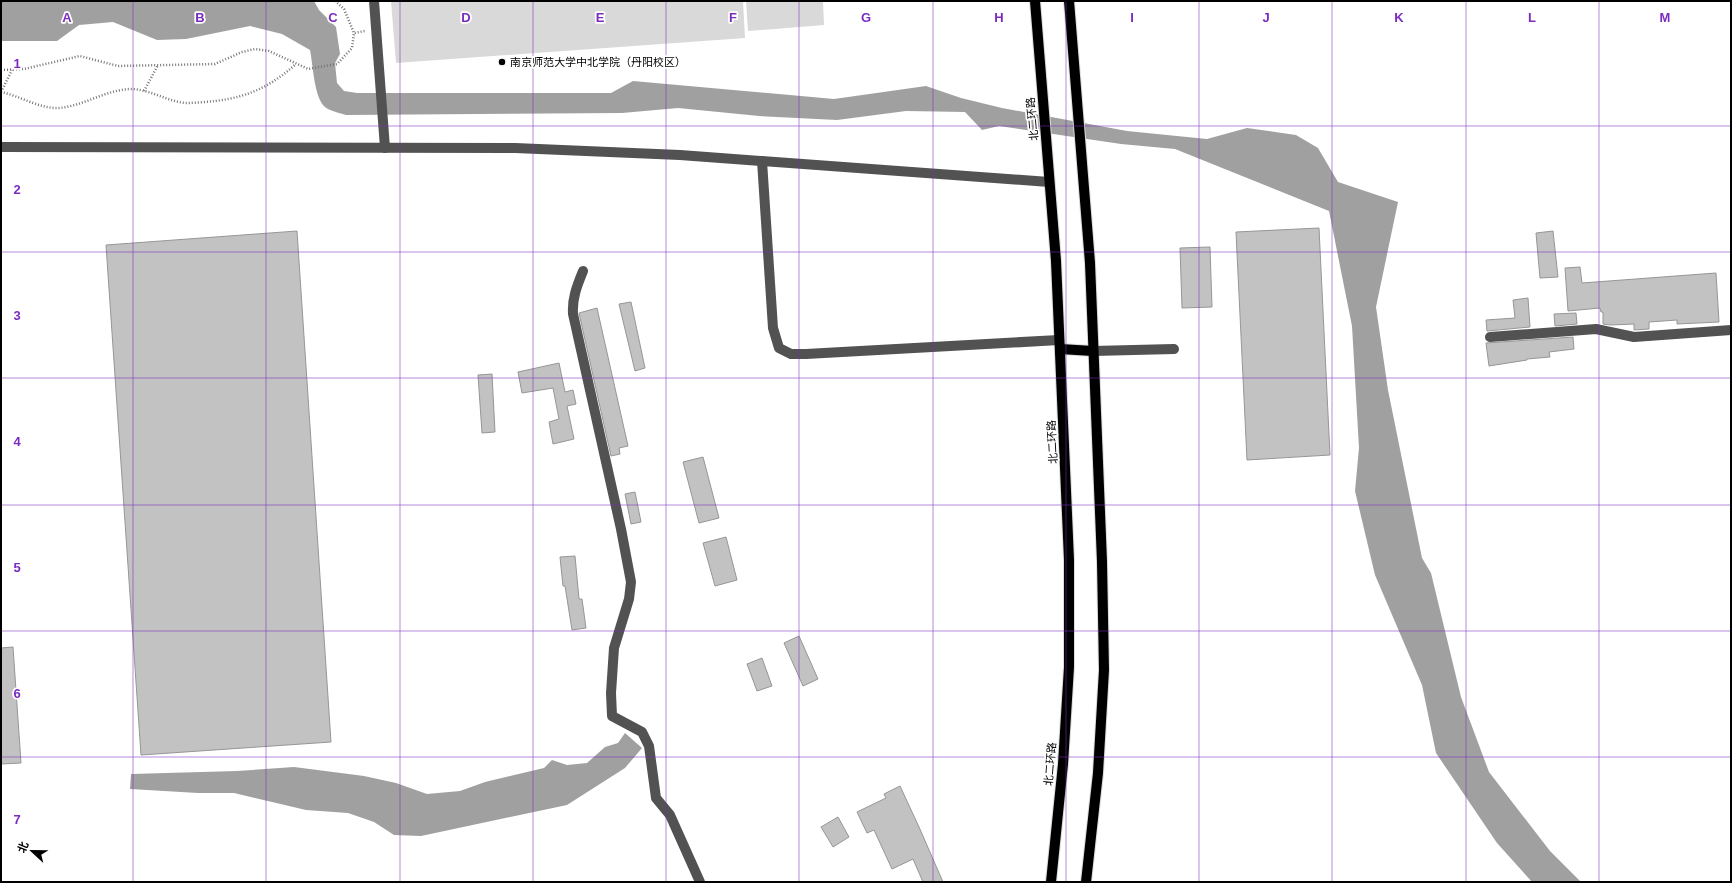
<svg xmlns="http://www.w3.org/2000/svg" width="1732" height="883" viewBox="0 0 1732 883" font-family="Helvetica,'Noto Sans SC',sans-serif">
  <rect width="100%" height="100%" fill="#fff"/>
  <g fill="#d9d9d9">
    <polygon points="391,1 743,1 745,38 396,63"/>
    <polygon points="746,1 823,1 824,25 748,31"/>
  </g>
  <g fill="#a0a0a0">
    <path d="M1,1H314L319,10L336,27L340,54L335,63L337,83L344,91L357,93H611L633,81L834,99L926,86L961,98L1002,108L1127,131L1207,139L1247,128L1296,135L1318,148L1338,182L1398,202L1376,307L1388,390L1422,558L1431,573L1461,697L1489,772L1550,851L1581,882H1532L1497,843L1436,753L1422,685L1375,575L1355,491L1359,448L1352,326L1329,211L1175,149L1121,144L999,126L982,130L965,112L906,111L837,120L759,116L678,108L622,113L346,115C340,113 330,111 325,107C314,98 313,64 310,50L282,34L250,26L186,39L157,40L113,22L79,25L57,41H1Z"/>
    <polygon points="625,733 642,748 625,768 567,805 421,836 394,835 374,822 348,813 306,810 234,793 198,793 130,789 131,774 237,771 294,767 364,776 396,783 427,794 460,791 485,782 544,768 552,760 567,765 587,763 605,747 618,743"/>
  </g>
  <g fill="#c2c2c2" stroke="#969696">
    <polygon points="1319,228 1330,455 1247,460 1236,232"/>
    <polygon points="297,231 331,742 141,755 106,245"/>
    <polygon points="1553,231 1558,277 1540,278 1536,233"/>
    <polygon points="1210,247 1212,307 1182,308 1180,248"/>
    <polygon points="1580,267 1582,283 1716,273 1719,322 1677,324 1677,320 1649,322 1649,329 1634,330 1634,324 1611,325 1603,324 1603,312 1601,312 1600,308 1568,311 1565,268"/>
    <polygon points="1528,298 1530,327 1487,331 1486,320 1515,318 1513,300"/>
    <polygon points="631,302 645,368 635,371 619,304"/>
    <polygon points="597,308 628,446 619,448 620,454 611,456 579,313"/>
    <polygon points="1576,313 1577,324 1555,326 1554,314"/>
    <polygon points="1573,337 1574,349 1549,352 1550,357 1527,359 1527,360 1489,366 1486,343"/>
    <polygon points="559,363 565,392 573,390 576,404 567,406 574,439 553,444 549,422 559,419 553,388 522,393 518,372"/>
    <polygon points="492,374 495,432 482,433 478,375"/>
    <polygon points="703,457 719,518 699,523 683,462"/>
    <polygon points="635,492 641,522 631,524 625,494"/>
    <polygon points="726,537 737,580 715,586 703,543"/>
    <polygon points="575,556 579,599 582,599 586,628 572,630 565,586 563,586 560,557"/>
    <polygon points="799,636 818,679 803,686 784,643"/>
    <polygon points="13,647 21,763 1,764 1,648"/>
    <polygon points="762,658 772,686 757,691 747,664"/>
    <polygon points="900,786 919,827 943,882 923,882 913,859 892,869 874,830 867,833 857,812 886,798 884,794"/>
    <polygon points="838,817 849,837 833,847 821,827"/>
  </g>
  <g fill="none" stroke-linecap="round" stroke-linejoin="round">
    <g stroke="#dbdbdb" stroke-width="12">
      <g id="major">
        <polyline points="1035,1 1056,261 1069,560 1069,667 1063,764 1051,882"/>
        <polyline points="1069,1 1090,263 1102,562 1104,670 1098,773 1086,882"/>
        <polyline points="1060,349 1093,351"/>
      </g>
    </g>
    <g stroke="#747474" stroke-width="2.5" stroke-dasharray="1 2" stroke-linecap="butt">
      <polyline points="335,1 344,9 354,33"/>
      <polyline points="1,70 24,69 80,56 118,66 215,64 242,52 255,49 269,51 308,69 337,64 352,48 354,33 365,31"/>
      <polyline points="144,91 158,65"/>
      <path d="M1,92C20,96 40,109 59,108C84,106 107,89 132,89C151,90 167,101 185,103C195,103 206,102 215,101C249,97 271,86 296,64"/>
      <polyline points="1,92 12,70"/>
    </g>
    <g stroke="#525252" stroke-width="10">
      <polyline points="374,1 385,148"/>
      <polyline points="1,147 515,148 680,155 1049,182"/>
      <polyline points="762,161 773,328 779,348 791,354 806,354 1059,340"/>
      <path d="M583,271C577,286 572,298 573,314L621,529L631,582L629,599L614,648L611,693L612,716L642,732L649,746L656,798L670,815L700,882"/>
      <polyline points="1490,337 1596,329 1634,337 1731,330"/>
      <polyline points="1093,351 1174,349"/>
    </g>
    <use href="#major" stroke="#000" stroke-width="10"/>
  </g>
  <path fill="none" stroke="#7b2cbf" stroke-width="1" stroke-opacity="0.55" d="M133,1V882M266,1V882M400,1V882M533,1V882M666,1V882M799,1V882M933,1V882M1066,1V882M1199,1V882M1332,1V882M1466,1V882M1599,1V882M1,126H1731M1,252H1731M1,378H1731M1,505H1731M1,631H1731M1,757H1731"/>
  <circle fill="#000" stroke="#fff" stroke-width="1.5" cx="502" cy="62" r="4"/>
  <g text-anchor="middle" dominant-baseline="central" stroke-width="3.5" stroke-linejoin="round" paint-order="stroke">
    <g font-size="11" fill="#000" stroke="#fff" text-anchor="start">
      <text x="510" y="62">南京师范大学中北学院（丹阳校区）</text>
    </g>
    <g font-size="11" fill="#000" stroke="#fff">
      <text transform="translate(1032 119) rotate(-95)">北二环路</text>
      <text transform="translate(1052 442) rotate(-93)">北二环路</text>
      <text transform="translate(1050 764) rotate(-85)">北二环路</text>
    </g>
  </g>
  <g font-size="13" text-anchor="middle" font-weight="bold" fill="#7b2cbf" stroke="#fff" stroke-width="3.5" stroke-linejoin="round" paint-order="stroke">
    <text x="67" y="22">A</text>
    <text x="200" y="22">B</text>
    <text x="333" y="22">C</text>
    <text x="466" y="22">D</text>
    <text x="600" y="22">E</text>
    <text x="733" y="22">F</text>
    <text x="866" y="22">G</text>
    <text x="999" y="22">H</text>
    <text x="1132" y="22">I</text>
    <text x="1266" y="22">J</text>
    <text x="1399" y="22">K</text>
    <text x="1532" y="22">L</text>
    <text x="1665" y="22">M</text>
    <text x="17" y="68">1</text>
    <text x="17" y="194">2</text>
    <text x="17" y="320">3</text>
    <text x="17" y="446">4</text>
    <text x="17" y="572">5</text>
    <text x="17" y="698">6</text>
    <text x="17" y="824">7</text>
  </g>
  <rect width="1732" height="883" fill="none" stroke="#000000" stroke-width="4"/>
  <g transform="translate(32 851) rotate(292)" stroke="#ffffff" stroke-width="3" paint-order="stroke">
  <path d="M0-3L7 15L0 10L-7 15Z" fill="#000000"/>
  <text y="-6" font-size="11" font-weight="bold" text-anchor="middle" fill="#000000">北</text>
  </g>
</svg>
